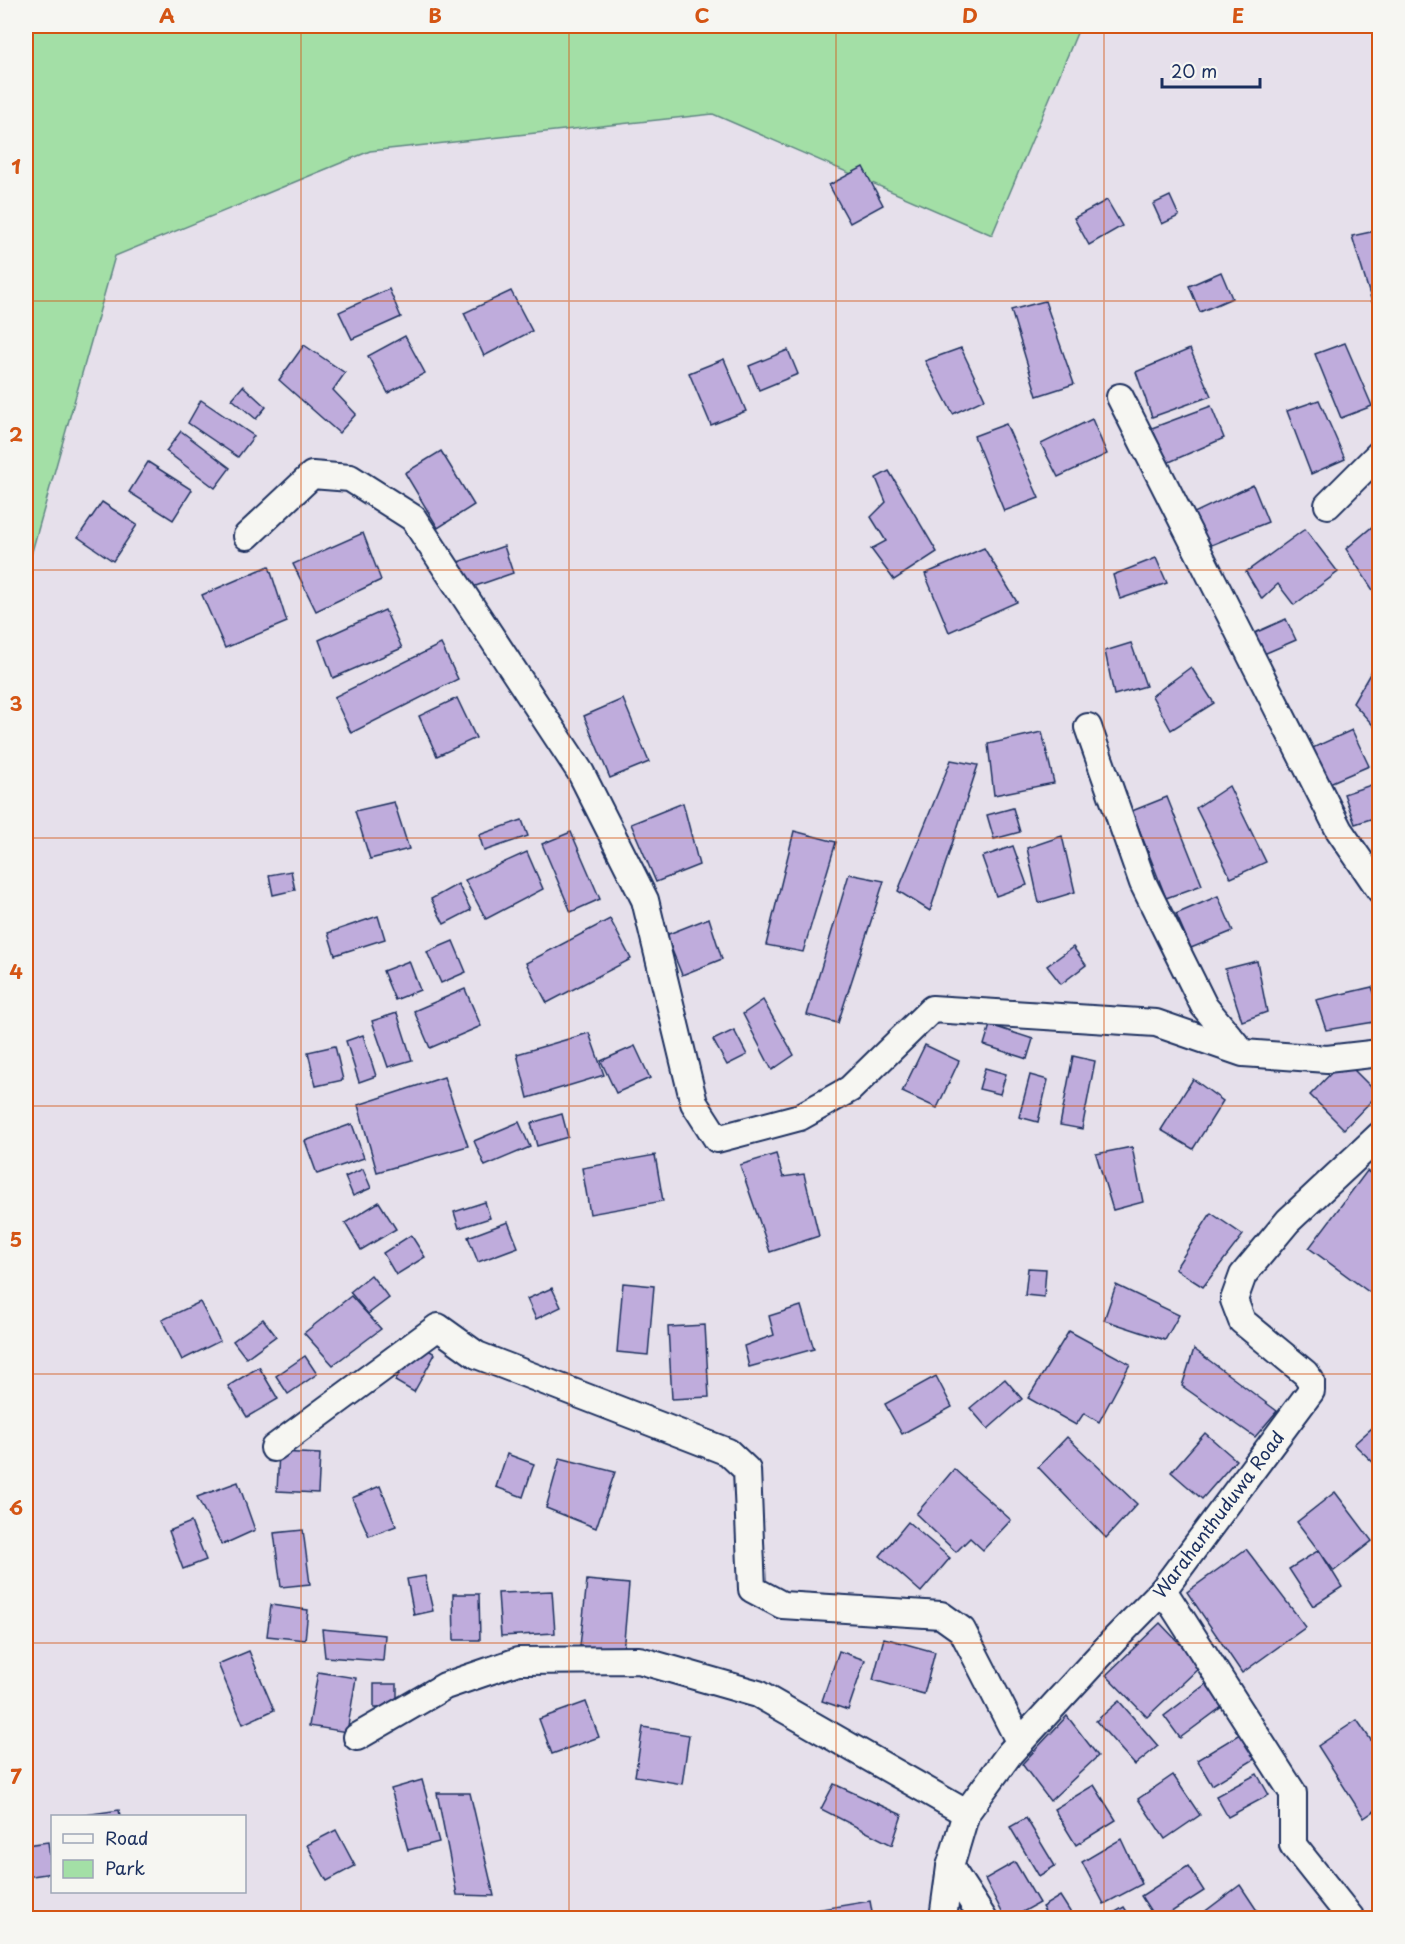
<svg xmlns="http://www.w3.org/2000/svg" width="1405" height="1944" viewBox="0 0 1405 1944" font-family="'Playpen Sans',sans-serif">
  <rect width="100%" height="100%" fill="#e6e0eb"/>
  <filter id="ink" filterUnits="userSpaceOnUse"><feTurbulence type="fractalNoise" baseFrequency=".0167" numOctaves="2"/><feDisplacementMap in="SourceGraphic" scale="12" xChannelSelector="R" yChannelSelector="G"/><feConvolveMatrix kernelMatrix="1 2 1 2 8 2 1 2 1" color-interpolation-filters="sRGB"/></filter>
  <g filter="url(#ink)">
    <polygon fill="#a3dfa6" stroke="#5f8782" stroke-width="1.5" points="26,26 1080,26 992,235 713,114 370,151 115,256 26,573"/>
    <g fill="#bfacdc" stroke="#1b2f5e" stroke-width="1.5">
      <polygon points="863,167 883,205 850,223 829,185"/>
      <polygon points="1170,196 1179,216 1162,224 1153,204"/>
      <polygon points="1107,200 1122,226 1089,245 1074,218"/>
      <polygon points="1380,230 1380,300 1372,302 1352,236"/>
      <polygon points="1221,272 1232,298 1200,312 1189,286"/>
      <polygon points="389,289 401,317 352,339 339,312"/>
      <polygon points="511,291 532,331 484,356 464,313"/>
      <polygon points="1045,301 1074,384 1037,396 1011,310"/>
      <polygon points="405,336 425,373 388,393 368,356"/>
      <polygon points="1345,343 1372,406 1341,418 1315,354"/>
      <polygon points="304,345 345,373 333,390 356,414 339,433 279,380"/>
      <polygon points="961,348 985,399 953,414 925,361"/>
      <polygon points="1190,349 1211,396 1152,417 1136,372"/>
      <polygon points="788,350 798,374 759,390 749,366"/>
      <polygon points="724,359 746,411 711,425 689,373"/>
      <polygon points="243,386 266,407 256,419 232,399"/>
      <polygon points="201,400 254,436 238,457 188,423"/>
      <polygon points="1319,400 1345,459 1311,474 1287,411"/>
      <polygon points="1211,406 1224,438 1167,463 1152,428"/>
      <polygon points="1092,419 1107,454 1058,477 1041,444"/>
      <polygon points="1006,424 1039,498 1004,511 974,436"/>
      <polygon points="181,431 230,468 215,488 166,451"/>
      <polygon points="441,451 474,505 438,528 405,473"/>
      <polygon points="148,462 192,490 173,520 129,492"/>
      <polygon points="889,471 937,552 894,580 871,549 886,541 871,517 886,502 876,478"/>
      <polygon points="1253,485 1268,522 1209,546 1194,513"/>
      <polygon points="102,502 137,525 113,561 78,537"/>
      <polygon points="1380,520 1380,601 1346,549"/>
      <polygon points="1305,529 1338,572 1294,605 1278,584 1262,599 1246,572"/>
      <polygon points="363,533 381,580 316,611 293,564"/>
      <polygon points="504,546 513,573 467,589 458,562"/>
      <polygon points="984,548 1017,602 949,632 925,574"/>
      <polygon points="1156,558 1167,583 1120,599 1113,575"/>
      <polygon points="269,566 287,622 225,648 202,595"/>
      <polygon points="385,610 402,648 333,678 319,640"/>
      <polygon points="1286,619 1296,640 1257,657 1248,636"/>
      <polygon points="1131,643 1146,686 1114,695 1105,651"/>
      <polygon points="441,644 458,679 351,733 334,697"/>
      <polygon points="1375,665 1380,670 1380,733 1353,703"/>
      <polygon points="1191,667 1214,703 1171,730 1152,696"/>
      <polygon points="457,698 476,738 437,756 419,716"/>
      <polygon points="623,699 649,762 610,778 584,716"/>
      <polygon points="1352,730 1369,766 1325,785 1308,750"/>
      <polygon points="1042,732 1054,783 994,795 988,744"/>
      <polygon points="951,760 978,765 930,911 898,891"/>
      <polygon points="1380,782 1380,816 1355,824 1344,794"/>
      <polygon points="1229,786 1266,862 1231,878 1196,808"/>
      <polygon points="1167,797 1202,885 1166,898 1132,811"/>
      <polygon points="394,802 409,849 370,859 355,811"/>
      <polygon points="683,803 699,865 656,882 631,824"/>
      <polygon points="1013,808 1020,832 994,839 987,815"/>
      <polygon points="522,820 528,836 484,851 479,835"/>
      <polygon points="794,831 836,842 803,952 766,945"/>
      <polygon points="571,832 600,899 571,912 542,844"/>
      <polygon points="1062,836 1075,892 1039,903 1027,848"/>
      <polygon points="1013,846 1027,885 996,896 982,857"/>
      <polygon points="527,852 543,889 486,919 465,880"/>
      <polygon points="291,871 295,890 273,895 269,875"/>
      <polygon points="849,874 884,881 838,1023 807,1015"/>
      <polygon points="458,884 471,910 444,924 431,899"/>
      <polygon points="1218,896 1233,931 1191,948 1176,914"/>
      <polygon points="378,916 385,939 335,955 328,933"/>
      <polygon points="709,918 722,959 682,975 666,935"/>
      <polygon points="610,919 631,959 547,1003 526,963"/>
      <polygon points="453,941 466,972 441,983 427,952"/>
      <polygon points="1073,947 1086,965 1061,984 1047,966"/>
      <polygon points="409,961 420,990 395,1000 383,971"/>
      <polygon points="1257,961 1267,1012 1242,1021 1225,969"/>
      <polygon points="1372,987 1380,1009 1380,1021 1326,1030 1316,1000"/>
      <polygon points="465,989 481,1026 430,1048 414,1011"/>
      <polygon points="763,1000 794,1055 772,1070 743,1014"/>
      <polygon points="397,1013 412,1060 388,1067 372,1021"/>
      <polygon points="990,1025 1033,1039 1027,1059 984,1045"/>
      <polygon points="734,1030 747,1055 727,1065 713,1040"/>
      <polygon points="589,1033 604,1075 528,1098 517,1054"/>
      <polygon points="363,1035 376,1076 359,1082 346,1041"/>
      <polygon points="925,1045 959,1061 937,1108 902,1092"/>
      <polygon points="335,1046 343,1080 316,1086 308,1052"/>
      <polygon points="635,1046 650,1078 616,1093 601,1061"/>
      <polygon points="1073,1056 1095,1061 1082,1129 1060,1125"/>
      <polygon points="1344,1060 1378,1094 1344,1129 1310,1095"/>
      <polygon points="985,1068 1006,1074 1000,1094 979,1089"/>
      <polygon points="1030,1075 1048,1080 1038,1122 1019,1117"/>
      <polygon points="444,1077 468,1146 377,1172 358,1105"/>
      <polygon points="1193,1079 1223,1101 1193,1149 1161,1130"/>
      <polygon points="562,1114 568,1137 537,1146 531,1123"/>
      <polygon points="519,1122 530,1147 485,1166 474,1141"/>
      <polygon points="352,1124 364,1158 317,1174 305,1141"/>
      <polygon points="1132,1147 1143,1202 1113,1210 1096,1154"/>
      <polygon points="776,1154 783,1177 804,1174 819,1236 770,1252 740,1165"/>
      <polygon points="655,1155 663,1201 590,1214 582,1168"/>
      <polygon points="363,1169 371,1188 353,1196 345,1177"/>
      <polygon points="1367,1171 1380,1181 1380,1279 1369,1292 1309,1248"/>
      <polygon points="379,1202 396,1229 361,1250 345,1223"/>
      <polygon points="485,1202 490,1218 459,1228 454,1212"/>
      <polygon points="1211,1213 1243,1235 1203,1287 1175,1269"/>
      <polygon points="508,1222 518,1247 478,1262 468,1237"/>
      <polygon points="411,1235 425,1257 396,1275 383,1253"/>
      <polygon points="1028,1268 1046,1269 1044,1297 1025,1295"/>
      <polygon points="371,1275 389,1298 368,1314 350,1292"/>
      <polygon points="623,1283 654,1286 648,1355 617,1352"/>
      <polygon points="1116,1285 1179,1315 1165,1340 1104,1320"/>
      <polygon points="552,1288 561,1307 536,1319 527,1299"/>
      <polygon points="351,1296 381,1329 333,1365 304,1333"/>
      <polygon points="200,1302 220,1341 182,1360 162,1320"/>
      <polygon points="801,1306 814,1349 749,1367 744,1346 774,1335 769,1316"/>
      <polygon points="263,1319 276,1336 246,1358 233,1341"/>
      <polygon points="705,1325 709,1397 672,1399 668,1327"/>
      <polygon points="1069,1331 1130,1364 1099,1422 1084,1413 1076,1425 1028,1398"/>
      <polygon points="417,1343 435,1354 414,1392 395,1381"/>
      <polygon points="1194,1349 1277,1411 1255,1437 1182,1386"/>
      <polygon points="305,1356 317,1374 288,1394 276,1376"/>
      <polygon points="259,1367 278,1399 247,1417 228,1386"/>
      <polygon points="936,1376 952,1407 902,1434 885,1404"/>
      <polygon points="1005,1379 1022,1399 988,1429 970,1408"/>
      <polygon points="1380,1421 1380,1469 1354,1444"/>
      <polygon points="1205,1433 1236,1460 1202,1499 1171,1472"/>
      <polygon points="1067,1437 1137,1504 1106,1538 1038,1467"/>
      <polygon points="279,1452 320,1454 318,1493 277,1491"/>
      <polygon points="507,1454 534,1464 523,1497 496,1487"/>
      <polygon points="560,1458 615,1472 596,1528 546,1508"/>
      <polygon points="954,1469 1011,1520 983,1550 970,1538 956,1552 916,1514"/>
      <polygon points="238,1482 255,1530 222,1545 197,1497"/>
      <polygon points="380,1486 396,1526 369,1536 352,1498"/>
      <polygon points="1335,1492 1372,1541 1334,1571 1297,1522"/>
      <polygon points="191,1522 206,1560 183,1569 169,1531"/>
      <polygon points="908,1522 950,1558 921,1592 880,1556"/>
      <polygon points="303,1530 310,1584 281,1587 274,1533"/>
      <polygon points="1246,1549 1306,1627 1242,1673 1187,1592"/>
      <polygon points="1319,1550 1342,1587 1313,1606 1289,1569"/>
      <polygon points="425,1576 433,1611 414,1615 407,1579"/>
      <polygon points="587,1580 629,1584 623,1652 580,1646"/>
      <polygon points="552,1591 555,1633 501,1636 498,1593"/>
      <polygon points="453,1594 479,1594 480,1640 454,1640"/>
      <polygon points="271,1605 308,1610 305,1640 267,1636"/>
      <polygon points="1160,1623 1201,1666 1147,1717 1106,1675"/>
      <polygon points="322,1629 385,1635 383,1661 325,1657"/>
      <polygon points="884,1638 935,1652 924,1694 873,1680"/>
      <polygon points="249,1651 274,1710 243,1724 218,1664"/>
      <polygon points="839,1651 865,1660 848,1710 822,1701"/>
      <polygon points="318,1672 356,1678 347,1732 309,1726"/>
      <rect x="374" y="1684" width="23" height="24"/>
      <polygon points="1206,1684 1223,1706 1180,1738 1164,1716"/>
      <polygon points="1119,1701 1158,1746 1135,1765 1096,1721"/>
      <polygon points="586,1702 599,1737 552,1754 539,1719"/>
      <polygon points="1067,1716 1098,1756 1050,1801 1022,1764"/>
      <polygon points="1357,1720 1380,1753 1380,1807 1364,1818 1318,1746"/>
      <polygon points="643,1727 689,1735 682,1784 635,1776"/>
      <polygon points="1243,1732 1258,1757 1212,1785 1197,1760"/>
      <polygon points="1257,1774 1269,1795 1228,1817 1216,1796"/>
      <polygon points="1173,1775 1200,1815 1165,1839 1138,1799"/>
      <polygon points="422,1780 439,1842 408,1850 391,1789"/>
      <polygon points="834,1784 902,1815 892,1845 821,1809"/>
      <polygon points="1094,1785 1116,1820 1076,1845 1054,1809"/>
      <polygon points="437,1793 470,1793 494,1896 457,1895"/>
      <polygon points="119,1810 120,1816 78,1816"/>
      <polygon points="1026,1818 1055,1866 1039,1876 1010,1827"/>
      <polygon points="336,1830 355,1866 327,1881 307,1845"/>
      <polygon points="1121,1839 1142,1884 1104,1904 1082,1862"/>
      <polygon points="48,1842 52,1873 26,1877 26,1845"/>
      <polygon points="1015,1862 1039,1903 1012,1918 1005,1918 985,1879"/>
      <polygon points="1188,1866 1204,1891 1162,1918 1155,1918 1141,1896"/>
      <polygon points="1240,1885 1262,1918 1206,1918 1203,1913"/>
      <polygon points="1060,1896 1074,1918 1049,1918 1042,1907"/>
      <polygon points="870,1901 873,1918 817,1918 815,1910"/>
      <polygon points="1124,1907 1131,1918 1105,1918"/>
    </g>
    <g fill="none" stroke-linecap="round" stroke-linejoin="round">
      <g stroke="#1b2f5e" stroke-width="30">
        <g id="street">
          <polyline points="1120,397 1339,830 1380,890"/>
          <polyline points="1328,505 1380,453"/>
          <polyline points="247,536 312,475 350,478 413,518 581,773 645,900 694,1103 717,1139 800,1117 850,1089 932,1009 1156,1023 1243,1053 1327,1059 1380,1053"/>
          <polyline points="1088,727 1143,883 1204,1006 1242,1052"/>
          <polyline points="274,1448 438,1327 477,1355 728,1452 747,1470 752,1589 782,1605 941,1615 962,1630 1020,1743"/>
          <polyline points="1163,1590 1293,1793 1293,1845 1351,1918"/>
          <polyline points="357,1737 445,1686 518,1661 639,1660 758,1694 966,1813"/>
          <polyline points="950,1867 983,1918"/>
          <polyline points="943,1918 950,1867 966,1813 1010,1753 1115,1639 1163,1590 1311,1391 1311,1381 1305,1373 1242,1321 1234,1300 1243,1275 1288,1221 1380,1135"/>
        </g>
      </g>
      <use href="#street" stroke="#f6f6f2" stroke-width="26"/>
    </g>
  </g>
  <path fill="none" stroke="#d45514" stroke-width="1.5" stroke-opacity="0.55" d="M301,26V1918M569,26V1918M836,26V1918M1104,26V1918M26,301H1380M26,570H1380M26,838H1380M26,1106H1380M26,1374H1380M26,1643H1380"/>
  <g text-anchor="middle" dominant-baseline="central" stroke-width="4.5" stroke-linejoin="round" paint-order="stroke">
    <g font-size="18" fill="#1b2f5e" stroke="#f6f6f2">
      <text transform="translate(1218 1514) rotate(-53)">Warahanthuduwa Road</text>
    </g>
  </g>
  <rect width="1405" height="1944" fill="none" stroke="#f6f6f2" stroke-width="66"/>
  <rect x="51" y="1815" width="195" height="78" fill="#f6f6f2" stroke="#9ea6b7" stroke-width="1.5"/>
  <rect x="63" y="1834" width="30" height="9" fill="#f6f6f2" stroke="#9ea6b7" stroke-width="1.5"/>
  <text x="105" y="1845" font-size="18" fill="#1b2f5e">Road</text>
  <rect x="63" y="1860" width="30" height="18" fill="#a3dfa6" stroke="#9ea6b7" stroke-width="1.5"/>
  <text x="105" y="1875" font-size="18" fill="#1b2f5e">Park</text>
  <path d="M1162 78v9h98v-9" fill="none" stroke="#1b2f5e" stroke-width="3"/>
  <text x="1171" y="78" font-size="18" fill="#1b2f5e" stroke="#f6f6f2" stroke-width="4.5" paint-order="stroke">20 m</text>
  <rect x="33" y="33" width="1339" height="1878" fill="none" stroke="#d45514" stroke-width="2"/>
  <g font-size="20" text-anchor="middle" font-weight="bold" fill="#d45514">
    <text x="167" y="23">A</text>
    <text x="435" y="23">B</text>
    <text x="702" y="23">C</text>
    <text x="970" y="23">D</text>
    <text x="1238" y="23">E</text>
    <text x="16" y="174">1</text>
    <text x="16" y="442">2</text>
    <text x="16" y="711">3</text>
    <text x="16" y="979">4</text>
    <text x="16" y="1247">5</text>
    <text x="16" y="1515">6</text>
    <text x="16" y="1784">7</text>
  </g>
</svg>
